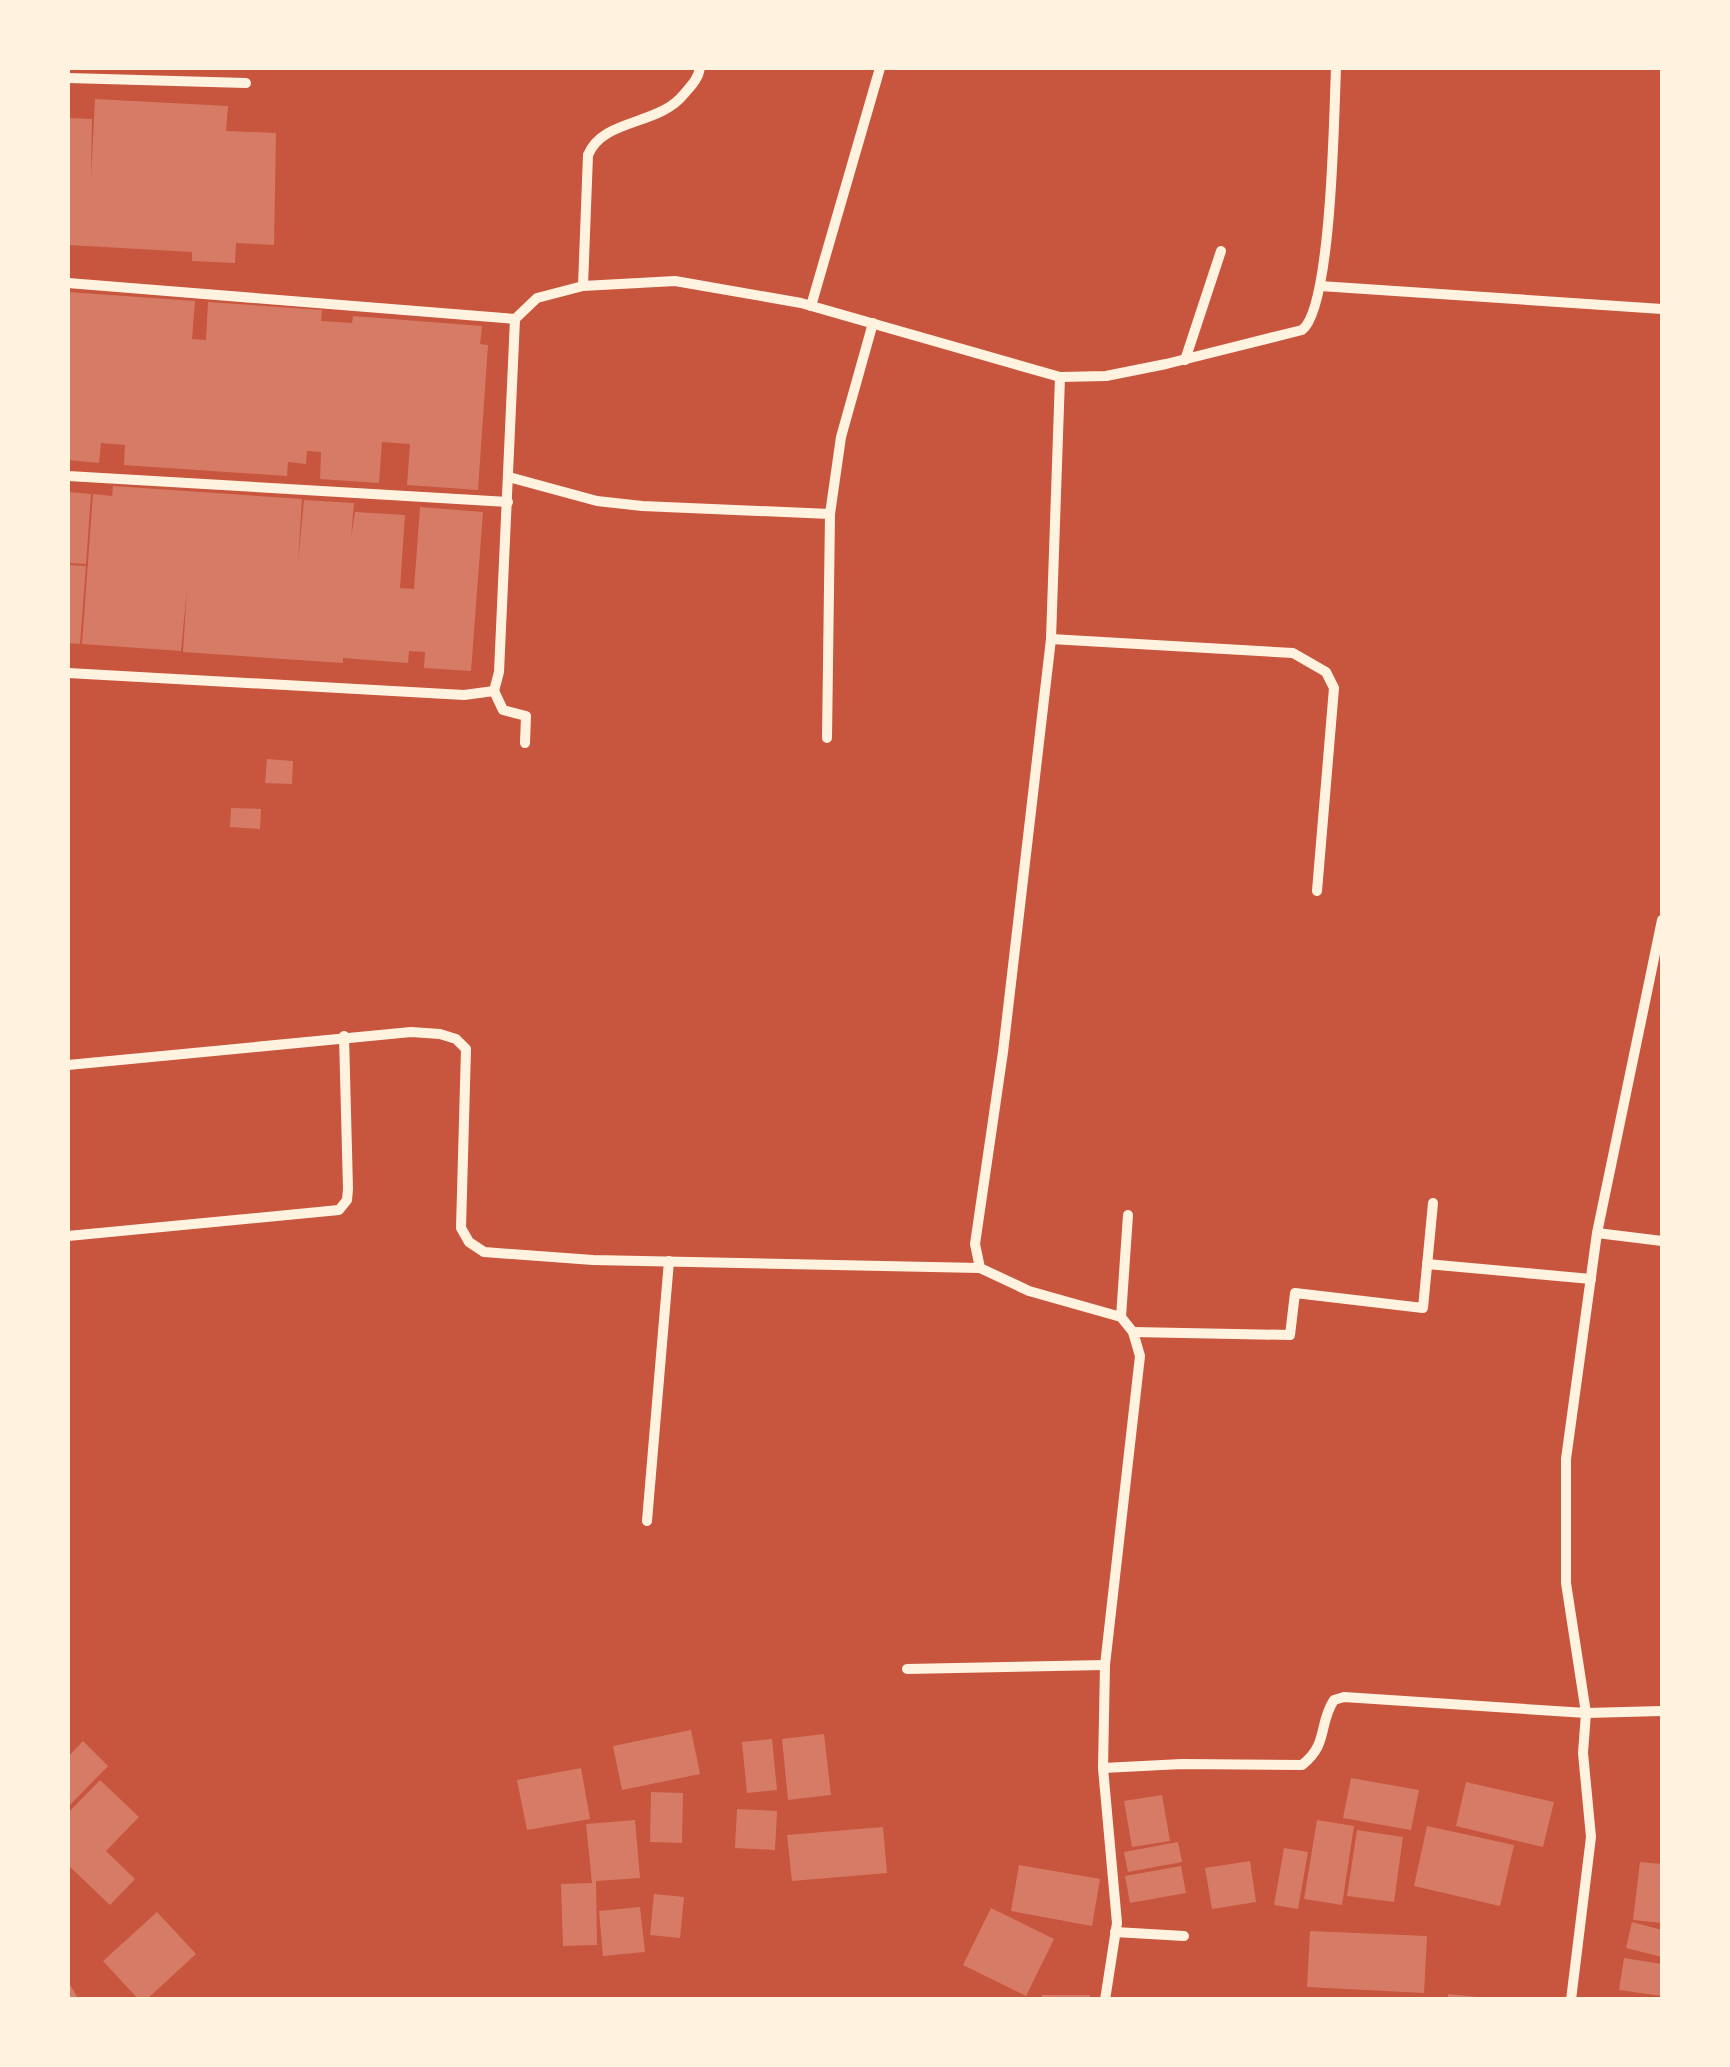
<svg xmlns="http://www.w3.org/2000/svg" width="1730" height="2067" viewBox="0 0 1730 2067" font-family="'Asap Condensed',sans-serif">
  <rect width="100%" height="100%" fill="#c8553d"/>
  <g fill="#d67c66">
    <polygon points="95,99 228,106 226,131 276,133 274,245 236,243 235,263 192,261 192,252 68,245 68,118 92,119 91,180"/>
    <polygon points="68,292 195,301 192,339 206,340 208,302 322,310 321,321 352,323 353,316 482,326 480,344 488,345 478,490 407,485 410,444 382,442 379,483 320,479 321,452 307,451 306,464 288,462 287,476 124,465 125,445 101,443 99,463 68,460"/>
    <polygon points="113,486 302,499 298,563 304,500 354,503 351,539 355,512 405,515 400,588 414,589 420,507 483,512 471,671 424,668 425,652 409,651 408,663 343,658 343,663 183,652 187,589 181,651 82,644 93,494 112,496"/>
    <polygon points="68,492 91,494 86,564 68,563"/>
    <polygon points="68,565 86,566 80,644 68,643"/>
    <polygon points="267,759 293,761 292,784 265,783"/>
    <polygon points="231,808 261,809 260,829 230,827"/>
    <polygon points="691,1730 700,1774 622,1790 613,1746"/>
    <polygon points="824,1734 831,1795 788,1800 782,1739"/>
    <polygon points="772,1739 777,1790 747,1793 742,1742"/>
    <polygon points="83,1741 108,1766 68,1807 68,1757"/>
    <polygon points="581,1768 590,1819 527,1830 517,1780"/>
    <polygon points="1351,1778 1419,1790 1411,1830 1343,1818"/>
    <polygon points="100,1780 139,1817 106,1851 135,1879 110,1905 68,1865 68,1813"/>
    <polygon points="1466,1782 1554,1802 1543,1847 1456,1826"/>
    <polygon points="651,1792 683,1793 682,1843 650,1842"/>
    <polygon points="1162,1795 1170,1841 1132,1847 1124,1801"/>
    <polygon points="737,1809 777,1811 775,1850 735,1848"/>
    <polygon points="635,1820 640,1878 596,1881 597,1945 563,1946 561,1884 592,1883 586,1824"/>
    <polygon points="1317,1820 1354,1826 1342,1905 1304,1899"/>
    <polygon points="1427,1826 1514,1845 1500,1906 1414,1886"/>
    <polygon points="883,1827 887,1873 792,1881 787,1835"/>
    <polygon points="1357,1830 1403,1837 1394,1902 1347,1896"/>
    <polygon points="1178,1842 1182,1862 1128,1872 1124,1852"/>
    <polygon points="1284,1848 1308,1852 1298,1909 1274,1905"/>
    <polygon points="1250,1861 1256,1902 1212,1909 1205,1868"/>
    <polygon points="1640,1862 1662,1864 1662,1923 1633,1920"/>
    <polygon points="1019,1865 1100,1879 1092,1926 1011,1911"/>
    <polygon points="1181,1866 1186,1893 1130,1903 1125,1876"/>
    <polygon points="654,1894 684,1897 680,1938 650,1935"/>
    <polygon points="640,1907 645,1952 603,1956 599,1911"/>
    <polygon points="991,1908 1054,1939 1026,1996 963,1965"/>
    <polygon points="157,1912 196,1954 146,2000 139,2000 103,1961"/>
    <polygon points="1632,1922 1662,1930 1662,1957 1626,1948"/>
    <polygon points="1310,1931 1427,1936 1424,1993 1307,1987"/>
    <polygon points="1624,1958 1662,1964 1662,1996 1619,1990"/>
    <polygon points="68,1981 79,2000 68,2000"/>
    <polygon points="1448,1994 1478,1997 1478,2000 1448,2000"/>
    <rect x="1042" y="1995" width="48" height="5"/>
  </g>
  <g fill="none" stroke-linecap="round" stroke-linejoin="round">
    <g stroke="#fff3e0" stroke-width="10">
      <polyline points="68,78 246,83"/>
      <polyline points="68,283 515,319"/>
      <path d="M583,286L588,155C603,118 659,126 684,94C692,85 698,79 700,68"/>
      <polyline points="1320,286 1662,309"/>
      <polyline points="811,306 880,68"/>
      <path d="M515,319L537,298L583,286L675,281L801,303L1060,377L1106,376L1166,364L1302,330C1332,308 1334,112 1336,68"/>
      <polyline points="1185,360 1221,251"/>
      <polyline points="1060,377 1051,639 1003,1052 975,1244 980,1268 1029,1291 1121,1317 1133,1332 1140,1356 1105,1665 1103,1768 1117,1923 1105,2000"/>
      <polyline points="68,476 508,502"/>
      <polyline points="509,477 597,501 642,506 830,514"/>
      <polyline points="1051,639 1293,653 1326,672 1334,688 1317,891"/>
      <polyline points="68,673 464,695 494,691 499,672 515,319"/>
      <polyline points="494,691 503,710 526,716 525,743"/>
      <polyline points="827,738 830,514 841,437 873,323"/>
      <polyline points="68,1065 411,1032 440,1034 456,1039 466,1049 461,1228 469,1242 484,1252 593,1260 980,1268"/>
      <polyline points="1597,1233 1662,1241"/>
      <polyline points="68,1236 339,1210 347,1200 348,1189 344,1036"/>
      <polyline points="1427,1264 1591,1279"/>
      <polyline points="1121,1317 1128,1215"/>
      <polyline points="1133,1332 1290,1335 1295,1293 1423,1308 1433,1203"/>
      <polyline points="647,1521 669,1261"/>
      <polyline points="907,1669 1105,1665"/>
      <path d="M1103,1768L1182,1764L1302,1765C1329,1744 1318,1724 1334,1700L1344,1697L1586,1713L1662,1711"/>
      <polyline points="1115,1932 1184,1936"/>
      <polyline points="1571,2000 1591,1837 1583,1753 1586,1713 1566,1583 1566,1459 1597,1233 1662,920"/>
    </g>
  </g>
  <rect width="1730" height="2067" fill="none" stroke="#fff3e0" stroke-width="140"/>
</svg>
